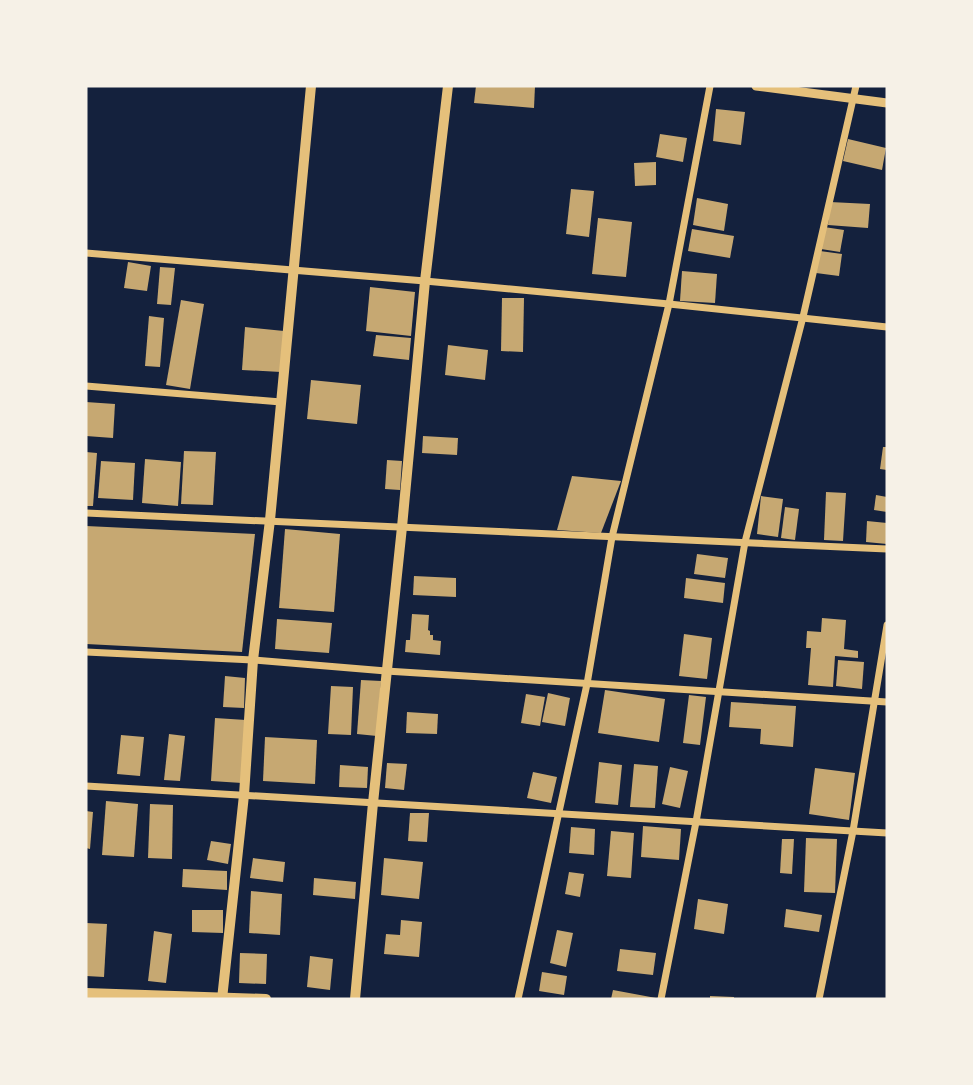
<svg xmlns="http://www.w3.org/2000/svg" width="973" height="1085" viewBox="0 0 973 1085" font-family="'Playfair Display',serif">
  <rect width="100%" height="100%" fill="#14213d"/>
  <g fill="#c6a872">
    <polygon points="476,86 535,86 534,108 474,103"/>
    <polygon points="716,109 745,112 741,145 713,141"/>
    <polygon points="660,134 687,138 683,162 656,157"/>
    <polygon points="848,139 886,148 882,170 843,161"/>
    <polygon points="656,162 656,185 635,186 634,163"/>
    <polygon points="571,189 594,191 589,237 566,234"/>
    <polygon points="697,198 728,204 724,231 693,225"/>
    <polygon points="830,202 870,204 868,228 828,225"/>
    <polygon points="598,218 632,222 626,277 592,274"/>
    <polygon points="824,227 844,230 840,252 821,249"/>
    <polygon points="692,229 734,236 730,258 688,251"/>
    <polygon points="820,251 842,254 839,276 816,273"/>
    <polygon points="128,262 151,266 147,291 124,288"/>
    <polygon points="160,267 175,268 171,305 157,304"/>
    <polygon points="682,271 717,274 715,303 680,301"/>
    <polygon points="370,287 415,292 411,336 366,331"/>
    <polygon points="502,298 524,298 523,352 501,351"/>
    <polygon points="181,300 204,304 190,389 166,385"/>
    <polygon points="149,316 164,318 160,367 145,366"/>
    <polygon points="245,327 284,331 281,372 242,370"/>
    <polygon points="376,335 411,338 409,360 373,356"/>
    <polygon points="448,345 488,350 485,380 445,375"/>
    <polygon points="311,380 361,385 357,424 307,419"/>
    <polygon points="86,402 115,404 113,438 86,436"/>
    <polygon points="423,436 458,438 457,455 422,453"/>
    <polygon points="883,447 887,447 887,470 880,469"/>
    <polygon points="184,451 216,452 213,505 181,504"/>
    <polygon points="86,452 97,453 93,506 86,506"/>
    <polygon points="145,459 181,462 178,506 142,503"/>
    <polygon points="387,460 402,461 400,490 385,489"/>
    <polygon points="101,461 135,463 133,500 98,498"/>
    <polygon points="572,476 621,481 601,533 557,530"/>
    <polygon points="826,492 846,493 843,541 824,540"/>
    <polygon points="876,495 887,497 887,512 874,510"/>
    <polygon points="761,496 783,499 778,537 757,534"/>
    <polygon points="785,507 799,509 795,540 781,538"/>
    <polygon points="867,521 887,523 887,544 866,542"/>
    <polygon points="86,526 255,534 242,652 86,644"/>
    <polygon points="285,529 340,534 334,612 279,608"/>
    <polygon points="697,554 728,558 725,578 694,574"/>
    <polygon points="414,576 456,578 456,597 413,595"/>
    <polygon points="686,578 725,583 723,603 684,598"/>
    <polygon points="412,614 429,615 428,630 430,631 430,635 433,635 433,640 441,641 440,655 405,652 406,640 410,640"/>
    <polygon points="822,618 846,620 844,649 858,651 858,658 835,656 833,687 808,685 811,648 806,648 807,631 821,632"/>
    <polygon points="277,619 332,623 329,653 275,649"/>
    <polygon points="684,634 712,638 707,679 679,676"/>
    <polygon points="838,660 864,662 862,689 836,686"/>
    <polygon points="225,676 245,678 244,708 223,707"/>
    <polygon points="361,680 381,681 377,736 357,734"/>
    <polygon points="331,686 353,687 351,735 328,734"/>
    <polygon points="605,690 665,699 659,742 598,733"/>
    <polygon points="548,693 570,698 565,726 542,722"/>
    <polygon points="526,694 545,697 540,726 521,723"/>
    <polygon points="689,695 706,697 700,745 683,743"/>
    <polygon points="731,702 796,706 793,747 760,744 761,729 729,727"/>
    <polygon points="407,712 438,714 437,734 406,733"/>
    <polygon points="215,718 246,720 242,783 211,781"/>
    <polygon points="169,734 185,736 180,781 164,780"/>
    <polygon points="121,735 144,737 140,776 117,774"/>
    <polygon points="265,737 317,740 315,784 263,781"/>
    <polygon points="599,762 622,765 618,805 595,803"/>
    <polygon points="387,763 407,764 404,790 385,788"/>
    <polygon points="634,764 658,766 655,808 630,807"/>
    <polygon points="340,765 368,767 367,788 339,787"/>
    <polygon points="670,767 688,771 680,808 662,804"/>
    <polygon points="815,768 855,773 849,820 809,814"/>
    <polygon points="533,772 557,777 551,803 527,798"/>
    <polygon points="106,801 138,804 134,857 102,855"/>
    <polygon points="150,804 173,805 172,859 148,858"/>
    <polygon points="86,811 93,812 90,849 86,848"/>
    <polygon points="410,813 429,813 427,842 408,841"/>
    <polygon points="643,826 681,829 679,860 641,857"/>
    <polygon points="571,827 595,829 594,855 569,853"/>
    <polygon points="611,831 634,833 631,878 607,876"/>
    <polygon points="806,838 837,839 835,893 804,892"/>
    <polygon points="782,839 794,839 792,874 780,873"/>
    <polygon points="211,841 231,844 228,864 207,860"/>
    <polygon points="253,858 285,862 283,882 250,878"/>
    <polygon points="384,858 423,862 419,899 381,895"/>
    <polygon points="183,869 227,871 227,890 182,887"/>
    <polygon points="569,872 584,874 580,897 565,894"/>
    <polygon points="314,878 356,882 355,899 313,895"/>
    <polygon points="251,891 282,894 280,935 249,933"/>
    <polygon points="698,899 728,904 724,934 694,929"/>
    <polygon points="786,909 822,915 819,932 784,927"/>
    <polygon points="192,910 223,910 223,933 192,932"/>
    <polygon points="401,920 422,922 419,957 384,954 386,934 400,935"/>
    <polygon points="86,923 107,924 104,977 86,976"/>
    <polygon points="557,930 573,933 566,967 550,963"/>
    <polygon points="154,931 172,934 166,983 148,981"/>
    <polygon points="620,949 656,953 653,975 617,971"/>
    <polygon points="240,953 267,954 266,984 239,983"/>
    <polygon points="310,956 333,959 330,990 307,987"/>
    <polygon points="542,972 567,976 564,995 539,991"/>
    <polygon points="613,990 656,998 656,999 611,999"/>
    <polygon points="710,996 734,997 734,999 710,999"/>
  </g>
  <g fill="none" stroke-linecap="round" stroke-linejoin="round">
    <g stroke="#e5c07b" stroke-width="7">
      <polyline points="86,253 425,281 669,304 887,327"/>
      <polyline points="86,386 281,402"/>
      <polyline points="86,513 887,549"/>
      <polyline points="86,652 253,660 386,671 887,702"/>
      <polyline points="86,786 887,833"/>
      <polyline points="518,999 587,684 612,537 669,304 710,86"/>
      <polyline points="661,999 696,822 745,542 803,317 856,86"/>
      <polyline points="819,999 853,831 887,625"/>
    </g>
    <polyline stroke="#e5c07b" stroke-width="9" points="756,86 887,103"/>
    <polyline stroke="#e5c07b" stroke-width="10" points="86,993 266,999"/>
    <g stroke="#e5c07b" stroke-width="10">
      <polyline points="222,999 244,795 253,660 270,520 311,86"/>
      <polyline points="355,999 373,803 402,527 425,281 448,86"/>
    </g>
  </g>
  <rect width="973" height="1085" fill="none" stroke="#f6f1e7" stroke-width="175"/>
</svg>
